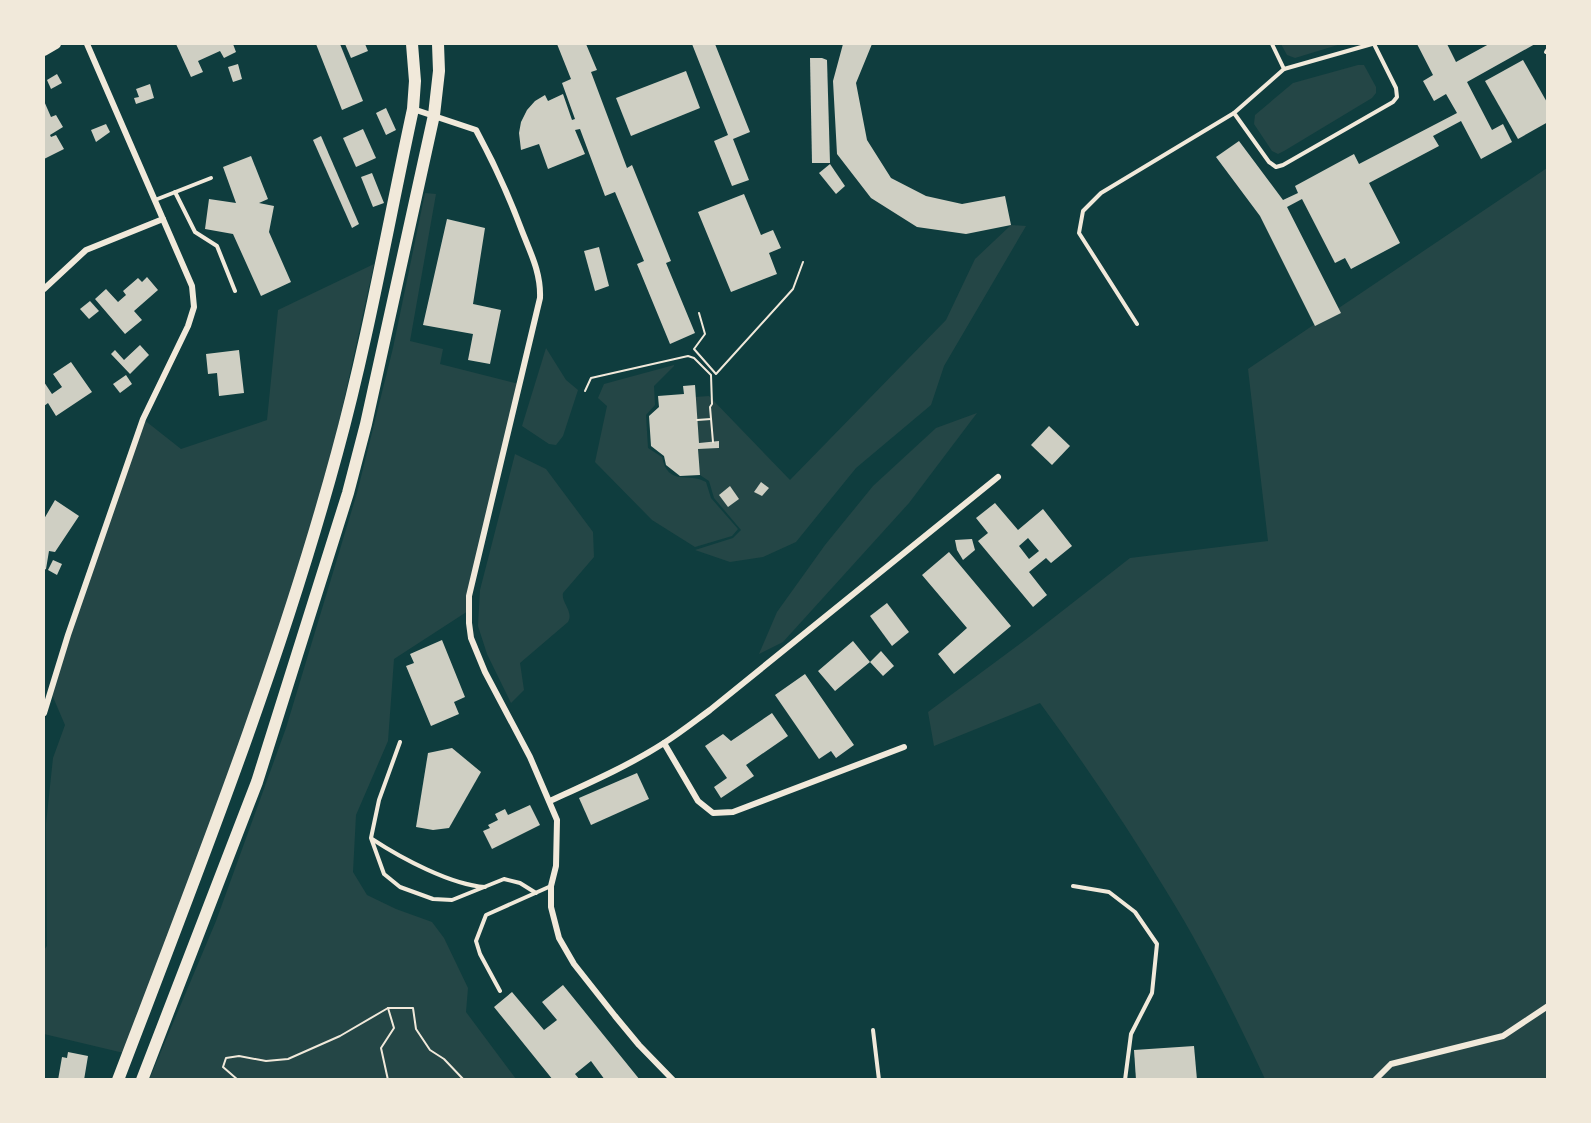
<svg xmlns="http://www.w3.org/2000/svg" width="1591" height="1123" viewBox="0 0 1591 1123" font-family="'Asap Condensed',sans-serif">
  <rect width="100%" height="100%" fill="#0f3d3e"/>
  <g fill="#244646">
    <polygon points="1281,44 1341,44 1295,58 1287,55"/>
    <polygon points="1358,65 1364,65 1376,87 1376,93 1372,98 1284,151 1278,154 1272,151 1254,124 1255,115 1293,83"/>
    <path d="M1547,168V1079H1265C1235,1015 1203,950 1165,889C1126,825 1084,763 1040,703L934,746L928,712L1029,637L1130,558L1268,541L1248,369Z"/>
    <polygon points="425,193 436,194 410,341 443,349 440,364 519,384 468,611 394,659 388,741 356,815 353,872 367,895 396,909 432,922 444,938 468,988 466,1012 516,1079 149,1080 216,921 286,728 357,493 393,348"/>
    <polygon points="1011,225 1026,226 944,366 931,405 856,468 796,542 763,557 730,562 695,550 733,538 741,530 714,498 709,481 700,475 698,449 719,448 719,442 699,443 695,397 709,396 790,480 946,320 975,259"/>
    <polygon points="374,264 335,441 303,568 128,1054 44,1034 44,950 47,946 46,824 53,758 65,725 50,690 143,419 181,449 267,420 278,310"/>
    <polygon points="546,348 566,380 578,390 563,436 556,445 549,444 522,426"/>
    <path d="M674,365V366L654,386L655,405L646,415L648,448L662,457C668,487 689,472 706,482L711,498L738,529L732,536L695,547L652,520L595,462L607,406L598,398L604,384Z"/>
    <polygon points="977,413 909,503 783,642 759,654 777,612 825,545 873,486 936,428"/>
    <path d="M515,454L546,469L593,532L594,557L563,593C561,603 574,611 568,622L520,663L524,690L511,703L487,654L478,626L480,590Z"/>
  </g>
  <g fill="#cfcfc3" fill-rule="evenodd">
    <polygon points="176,44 233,44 236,52 224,58 220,51 198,61 203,72 191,77"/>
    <polygon points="316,44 340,44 363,101 342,110"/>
    <polygon points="345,44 365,44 368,51 351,58"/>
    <polygon points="557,44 586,44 597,70 591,72 627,168 632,165 671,261 666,263 695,333 670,344 637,264 644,261 615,192 605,196 580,129 575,130 585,154 548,169 539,144 521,150 519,133 521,122 527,110 535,101 545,95 548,101 563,94 572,120 575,119 562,83 571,79"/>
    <polygon points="692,44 715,44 750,132 733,139 749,180 732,186 714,141 728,135"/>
    <polygon points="843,44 872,44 856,83 867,140 891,178 926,196 962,204 1005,196 1011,225 966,234 917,227 871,198 837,154 833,81"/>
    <polygon points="1417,44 1447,44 1456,62 1489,44 1535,44 1467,82 1492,130 1503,124 1512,142 1481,159 1461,121 1433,136 1439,146 1369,183 1400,243 1351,269 1345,258 1335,263 1302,199 1287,207 1341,313 1315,326 1260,216 1216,157 1239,141 1283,200 1298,193 1295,186 1354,154 1359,164 1457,113 1446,94 1434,101 1423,81 1433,75"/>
    <polygon points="810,58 822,58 827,60 830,163 812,163"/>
    <polygon points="1523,60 1548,104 1548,122 1518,139 1485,81"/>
    <polygon points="238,64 242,79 233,82 228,67"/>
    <polygon points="686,71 700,108 631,136 616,98"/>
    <polygon points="57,74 62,83 51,89 47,80"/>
    <polygon points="150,84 154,98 136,104 134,98 139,97 136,89"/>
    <polygon points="44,101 51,117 56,115 63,127 50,135 51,137 56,135 64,149 44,159"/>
    <polygon points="386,108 396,130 386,135 376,113"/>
    <polygon points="106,124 110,132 96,142 91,130"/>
    <polygon points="363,129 376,158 356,167 343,138"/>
    <polygon points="321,136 359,224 352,228 313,140"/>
    <polygon points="251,156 268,199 259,203 274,206 269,232 291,282 261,296 233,234 205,229 209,199 236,203 223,167"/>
    <polygon points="830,164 845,186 836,194 819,173"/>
    <polygon points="372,173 384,203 373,207 361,177"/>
    <polygon points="744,194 761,235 773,230 781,248 769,253 777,274 731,292 698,212"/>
    <polygon points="447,219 485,228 473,304 501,310 490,364 468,360 473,334 423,325"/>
    <polygon points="599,247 609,286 595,291 584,251"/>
    <polygon points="147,277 158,290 134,311 142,320 125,334 95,299 106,289 118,302 126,295 123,291 138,278 142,282"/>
    <polygon points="90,301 99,311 89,319 80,309"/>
    <polygon points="140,345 149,355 130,374 111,354 115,350 124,360"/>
    <polygon points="239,350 244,393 219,396 217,373 208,374 206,354"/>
    <polygon points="71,362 92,392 56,416 48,403 44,406 44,382 52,394 62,387 53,374"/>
    <polygon points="126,375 132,384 120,393 113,384"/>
    <polygon points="695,385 699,443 719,441 719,448 698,449 700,475 680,476 666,465 664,456 651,446 649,416 659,407 658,396 684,394 683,386"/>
    <polygon points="1049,426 1070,446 1052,465 1031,445"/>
    <polygon points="761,482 769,488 762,496 754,492"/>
    <polygon points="730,486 739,499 728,507 719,495"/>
    <polygon points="55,500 79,516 55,552 49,551 46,569 44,570 44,519"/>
    <path d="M995,503L1018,530L1043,509L1072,546L1051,563L1046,558L1029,572L1047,595L1033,607L978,541L988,533L976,518ZM1028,538L1039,551L1029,559L1019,546Z"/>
    <polygon points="972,539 975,550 963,560 957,550 955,540"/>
    <polygon points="949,552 1011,626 954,674 938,654 967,628 922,575"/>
    <polygon points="53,560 62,564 57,575 48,570"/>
    <polygon points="887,603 909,632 892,646 870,616"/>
    <polygon points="442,640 465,697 454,702 459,714 431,726 406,666 414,663 410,654"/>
    <polygon points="853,641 870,662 881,651 894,666 883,676 870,662 835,691 818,671"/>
    <polygon points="805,674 854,745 836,758 831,751 819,759 775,695"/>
    <polygon points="772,713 788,736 746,765 754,776 721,798 714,787 727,778 705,746 723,734 731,741"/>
    <polygon points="452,748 481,772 449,828 433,830 416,827 428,753"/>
    <polygon points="637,773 649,799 591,825 579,798"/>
    <polygon points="530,805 540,825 492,849 483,831 490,828 488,825 498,820 495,814 505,809 508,815"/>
    <polygon points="563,985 640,1080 605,1080 591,1061 575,1074 580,1080 553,1080 494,1007 512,992 544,1030 557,1020 542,1002"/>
    <polygon points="1194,1046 1197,1080 1136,1080 1134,1050"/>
    <polygon points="68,1052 88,1056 84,1080 58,1080 62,1057 67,1058"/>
  </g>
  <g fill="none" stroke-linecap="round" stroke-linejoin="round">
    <g stroke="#f1e9da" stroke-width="2">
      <polyline points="699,313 705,334 694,349 716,374 793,289 803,262"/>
      <polyline points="585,391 591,378 688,356 694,358 711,375 712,404 710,407 713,442"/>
      <polyline points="697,420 711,419"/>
      <polyline points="388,1008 394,1028 381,1048 388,1080"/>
      <polyline points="238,1080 223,1067 226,1058 239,1056 266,1061 288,1059 340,1036 388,1008 413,1008 416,1029 430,1050 444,1059 464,1080"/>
    </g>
    <g stroke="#f1e9da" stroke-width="4">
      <polyline points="1272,44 1284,69"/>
      <polyline points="1372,44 1284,69 1234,113 1269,162 1276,167 1283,165 1393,102 1397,97 1396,88 1374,44"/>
      <polyline points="1546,52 1548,49"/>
      <polyline points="175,192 195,232 217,246 235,291"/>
      <polyline points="155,200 211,178"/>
      <polyline points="1137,324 1079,233 1083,211 1101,193 1234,113"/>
      <polyline points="400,742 379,800 371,838 384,874 400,887 433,899 452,900 504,879 520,883 536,893"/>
      <path d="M372,839C401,858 451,885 485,887"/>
      <polyline points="1073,886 1109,892 1135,912 1157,944 1152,993 1131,1034 1125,1080"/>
      <polyline points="500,991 480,954 476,941 486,915 551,886"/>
      <polyline points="873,1030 879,1080"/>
    </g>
    <g stroke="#f1e9da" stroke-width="6">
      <path d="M413,109L476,130C494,163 509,196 522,231C531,254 541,273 540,298L469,596V623L471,638L485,672L530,757L557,820L556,866L551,886V907L559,938L574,964L615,1016L639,1045L673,1080"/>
      <polyline points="44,289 86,250 163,219"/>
      <polyline points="44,713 68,635 143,419 188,326 194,307 192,286 87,44"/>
      <polyline points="664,743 698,801 713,813 733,812 904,747"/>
      <path d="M550,801C589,783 628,766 664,743C680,733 695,721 710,710L998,477"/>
      <polyline points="1375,1080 1391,1064 1503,1036 1548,1006"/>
    </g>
    <polyline stroke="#f1e9da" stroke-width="10" points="44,51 56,44"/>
    <g stroke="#f1e9da" stroke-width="12">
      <path d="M118,1080C197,873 279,667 337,453C368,340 388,224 413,109L415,81L412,44"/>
      <polyline points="142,1080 257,782 348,493 366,424 434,115 439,71 438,44"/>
    </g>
  </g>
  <rect width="1591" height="1123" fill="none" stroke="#f1e9da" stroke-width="90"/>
</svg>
